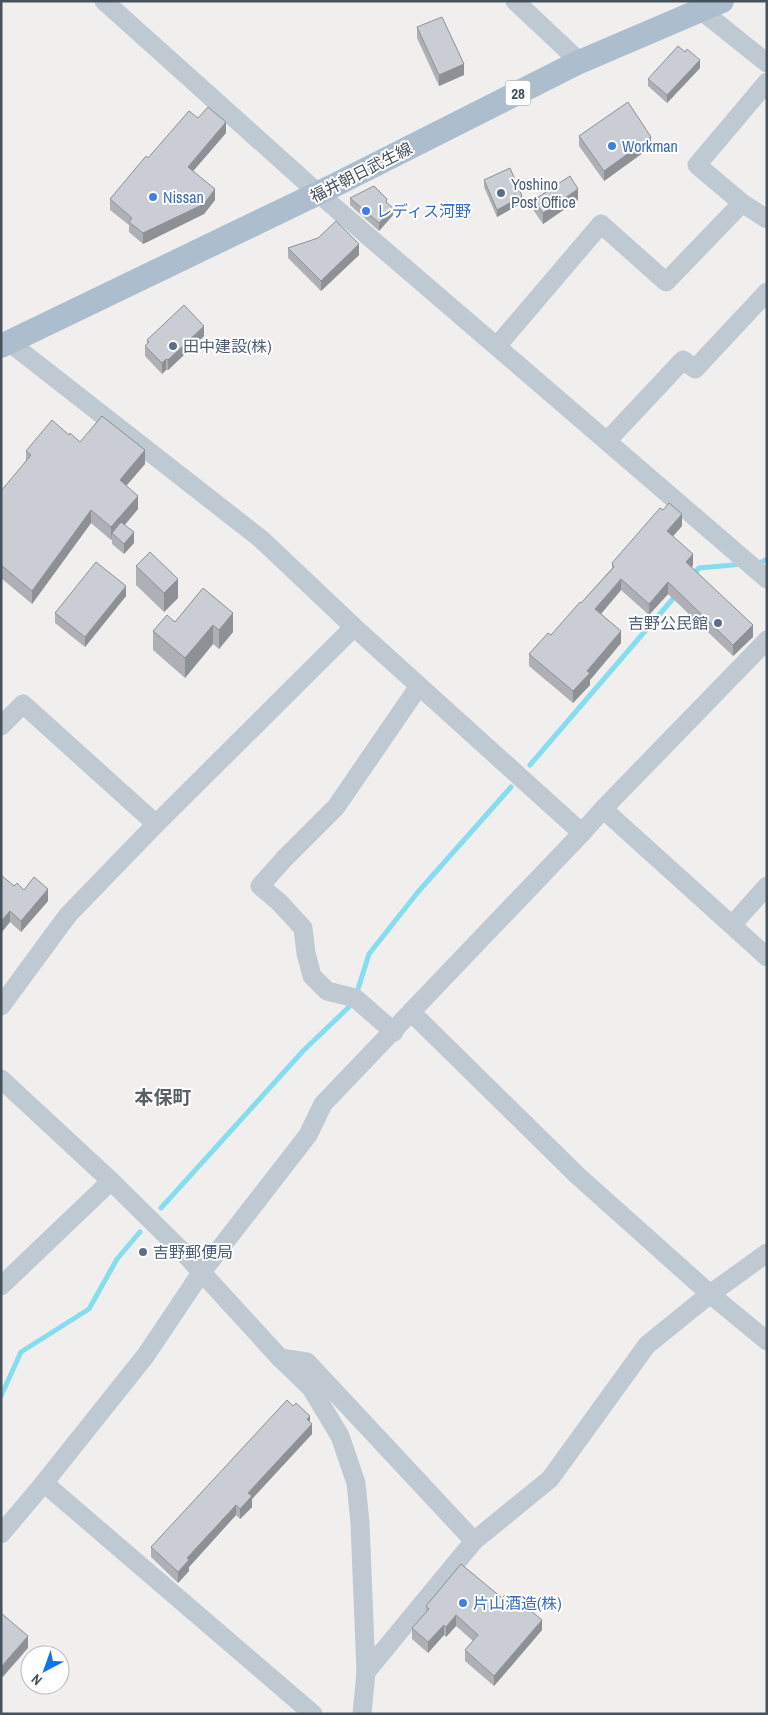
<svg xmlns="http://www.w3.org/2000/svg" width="768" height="1715" viewBox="0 0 768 1715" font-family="'Archivo Narrow','Noto Sans JP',sans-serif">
  <rect width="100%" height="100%" fill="#f1eeee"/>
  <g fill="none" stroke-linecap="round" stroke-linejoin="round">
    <g stroke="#85ddf0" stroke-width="5">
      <polyline points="756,563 762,562 767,559"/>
      <polyline points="692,576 699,568 743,564"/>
      <polyline points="530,765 677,594"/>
      <polyline points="358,989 369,954 418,892 511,787"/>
      <polyline points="161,1208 303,1051 352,1004"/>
      <polyline points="1,1396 21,1352 89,1309 117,1259 140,1232"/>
    </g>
    <g stroke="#bec9d1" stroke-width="19">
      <polyline points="104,1 318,193 767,579"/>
      <polyline points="515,1 580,62"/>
      <polyline points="702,11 767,63"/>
      <polyline points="767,82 697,165 742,203 767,219"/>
      <polyline points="9,342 261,539 354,627 582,833"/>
      <polyline points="497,346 601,224 666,282 742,203"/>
      <polyline points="607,441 683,360 695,369 767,292"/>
      <polyline points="1,726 23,704 156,824"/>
      <polyline points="603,809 767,957"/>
      <polyline points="732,925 767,886"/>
      <polyline points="1,1006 68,915 156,824 354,627"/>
      <polyline points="412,1013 578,1176 710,1294 767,1341"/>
      <polyline points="394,1032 355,998 327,991 312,976 306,953 303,928 279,902 260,886 284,859 336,807 419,686"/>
      <polyline points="1,1079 111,1181 184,1253 280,1358 311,1388 340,1436 356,1483 360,1523 366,1672 362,1714"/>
      <polyline points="1,1286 111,1181"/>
      <polyline points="280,1358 307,1362 474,1541"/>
      <polyline points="44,1483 313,1714"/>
      <polyline points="1,1534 44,1483 146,1355 201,1273 308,1135 323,1104 582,833 603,809 767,640"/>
      <polyline points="366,1672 474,1541 550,1479 647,1345 710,1294 767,1253"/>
    </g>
    <polyline stroke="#acbece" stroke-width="24" points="1,346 331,187 577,63 722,1"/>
  </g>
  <g fill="#aeb0b5">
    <polygon points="417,27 464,75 439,86 417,38"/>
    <polygon points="685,52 700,68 667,103 648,86 648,79"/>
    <polygon points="198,118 226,133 193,171 215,200 204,214 143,244 129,232 129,225 110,210 110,199 148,158"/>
    <polygon points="579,136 651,147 604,181 579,146"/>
    <polygon points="484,180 522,203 497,217 484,187"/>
    <polygon points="350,198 387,203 393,215 379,231 350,205"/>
    <polygon points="534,200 578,200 543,224 534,211"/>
    <polygon points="288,248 359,255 321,291 288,258"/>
    <polygon points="204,336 168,370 166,370 162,374 145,356 145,346 147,343 147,340"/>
    <polygon points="69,435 80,442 145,464 126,486 138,509 125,525 134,543 124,554 112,544 112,540 111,540 91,523 32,604 1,578 1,491 26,462 26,451"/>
    <polygon points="682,526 673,536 693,565 692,567 753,637 733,656 668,594 649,615 621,590 601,614 621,643 590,680 590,685 573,703 529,666 529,654 551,635 581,603 612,568 612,563"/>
    <polygon points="136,566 178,598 164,612 136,585"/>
    <polygon points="203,588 233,632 219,649 213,644 185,678 153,650 153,631 175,622"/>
    <polygon points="126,596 85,647 55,623 55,613"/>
    <polygon points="14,886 48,901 21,932 10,922 1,933"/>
    <polygon points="310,1422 312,1434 252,1499 252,1507 240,1519 236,1515 189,1567 189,1571 178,1583 151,1557 151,1547"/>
    <polygon points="502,1598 542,1630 494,1686 465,1661 465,1650 473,1641 456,1626 446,1637 444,1635 428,1653 412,1639 412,1628 426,1613 426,1606"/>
  </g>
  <g fill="#8d9094">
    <polygon points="700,60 700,68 667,103 667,95"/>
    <polygon points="464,64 464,75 439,86 439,75"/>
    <polygon points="226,122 226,133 188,177 188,167"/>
    <polygon points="651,137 651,147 604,181 604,171"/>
    <polygon points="215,189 215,200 204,214 143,244 143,233"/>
    <polygon points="578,189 578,200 543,224 543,213"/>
    <polygon points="522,196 522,203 497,217 497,210"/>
    <polygon points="393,208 393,215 379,231 379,223"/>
    <polygon points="359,244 359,255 321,291 321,281"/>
    <polygon points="204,326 204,336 168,370 168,360"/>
    <polygon points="166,359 166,370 162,374 162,363"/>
    <polygon points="145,450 145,464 120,493 120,480"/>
    <polygon points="138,496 138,509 115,536 112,533 111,540 111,527"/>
    <polygon points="91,510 91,523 32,604 32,591"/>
    <polygon points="682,514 682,526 667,543 667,531"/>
    <polygon points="134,532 134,543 124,554 124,544"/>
    <polygon points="693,554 693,565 686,573 686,562"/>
    <polygon points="178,579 178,598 164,612 164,593"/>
    <polygon points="621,579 621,590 595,621 595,609"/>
    <polygon points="668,582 668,594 649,615 649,604"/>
    <polygon points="126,586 126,596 85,647 85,637"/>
    <polygon points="233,613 233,632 219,649 219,630"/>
    <polygon points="213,625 213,644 185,678 185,658"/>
    <polygon points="753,625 753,637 733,656 733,645"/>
    <polygon points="621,631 621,643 590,680 590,685 573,703 573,691 587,671"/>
    <polygon points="48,889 48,901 21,932 21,921"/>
    <polygon points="10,911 10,922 1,933 1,921"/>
    <polygon points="310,1416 310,1426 312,1424 312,1434 252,1499 252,1507 240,1519 240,1509 248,1493"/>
    <polygon points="236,1505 236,1515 189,1567 189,1571 178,1583 178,1572 187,1558"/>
    <polygon points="456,1615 456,1626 446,1637 446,1627"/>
    <polygon points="542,1620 542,1630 494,1686 494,1676"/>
    <polygon points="444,1625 444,1635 428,1653 428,1642"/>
    <polygon points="28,1636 28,1648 1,1679 1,1667"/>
  </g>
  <g fill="#cacdd3" stroke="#8d9094">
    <polygon points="442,17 464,64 439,75 417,27"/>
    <polygon points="678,46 685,52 687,49 700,60 667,95 648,79"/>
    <polygon points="628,102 651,137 604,171 579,136"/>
    <polygon points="208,107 226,122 188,167 215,189 204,204 143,233 129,222 132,218 110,199 146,156 148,158 189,111 198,118"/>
    <polygon points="510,168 522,196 497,210 484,180"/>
    <polygon points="570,176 578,189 543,213 534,200"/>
    <polygon points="374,186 387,199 386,202 393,208 379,223 350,198"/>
    <polygon points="336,221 359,244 321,281 288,248 318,238"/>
    <polygon points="184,305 204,326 168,360 166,359 162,363 145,346 149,342 147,340"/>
    <polygon points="102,416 145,450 120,480 138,496 111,527 91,510 32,591 1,565 1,491 31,455 26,451 52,420 69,435 70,433 80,442"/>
    <polygon points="669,503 682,514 667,531 693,554 686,562 753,625 733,645 668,582 649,604 621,579 595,609 621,631 587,671 590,673 573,691 529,654 548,633 551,635 580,602 581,603 614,567 612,563 660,508 663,510"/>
    <polygon points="121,522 134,532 124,544 112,533"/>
    <polygon points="150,552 178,579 164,593 136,566"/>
    <polygon points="96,562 126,586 85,637 55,613"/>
    <polygon points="203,588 233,613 219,630 213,625 185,658 153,631 167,615 175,622"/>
    <polygon points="1,875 14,886 17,883 24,890 34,877 48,889 21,921 10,911 1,921"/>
    <polygon points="287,1400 293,1406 296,1403 310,1416 307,1419 312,1424 248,1493 252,1496 240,1509 236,1505 187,1558 189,1560 178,1572 151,1547"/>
    <polygon points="461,1564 502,1598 505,1595 516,1604 519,1601 542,1620 494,1676 465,1650 478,1635 456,1615 446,1627 444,1625 428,1642 412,1628 429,1609 426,1606"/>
    <polygon points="1,1613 28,1636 1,1667"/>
  </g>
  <g fill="#3f7fe0" stroke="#fff" stroke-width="2">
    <circle cx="612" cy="146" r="5"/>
    <circle cx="153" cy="197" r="5"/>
    <circle cx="366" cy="211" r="5"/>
    <circle cx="463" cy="1603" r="5"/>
  </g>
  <g fill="#5c6f8a" stroke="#fff" stroke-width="2">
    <circle cx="501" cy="193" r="5"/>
    <circle cx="173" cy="346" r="5"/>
    <circle cx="718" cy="623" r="5"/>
    <circle cx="143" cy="1252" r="5"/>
  </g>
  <g text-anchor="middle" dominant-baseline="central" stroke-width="4" stroke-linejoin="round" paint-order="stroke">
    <rect fill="#fff" stroke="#7d868d" stroke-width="1" x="505.5" y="80.5" width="25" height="25" rx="4"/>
    <g font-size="15" font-weight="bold" fill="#45525c">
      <text x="518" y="93">28</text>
    </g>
    <g font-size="16" fill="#366cbe" stroke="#fff" text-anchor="start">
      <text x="622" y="146">Workman</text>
      <text x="163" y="197">Nissan</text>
      <text x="376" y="211">レディス河野</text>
      <text x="473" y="1603">片山酒造(株)</text>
    </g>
    <g font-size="16" fill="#45525c" stroke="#fff">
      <text transform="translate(361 172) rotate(-27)">福井朝日武生線</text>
    </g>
    <g font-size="16" fill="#4e5e75" stroke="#fff" text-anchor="start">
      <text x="511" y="184">Yoshino<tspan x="511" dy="18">Post Office</tspan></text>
      <text x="183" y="346">田中建設(株)</text>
      <text x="708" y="623" text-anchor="end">吉野公民館</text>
      <text x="153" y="1252">吉野郵便局</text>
    </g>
    <g font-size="19" font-weight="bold" fill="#5a5f63" stroke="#fff">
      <text x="163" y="1097">本保町</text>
    </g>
  </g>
  <rect width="768" height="1715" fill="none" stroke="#45525c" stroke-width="5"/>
  <g transform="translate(45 1670) rotate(221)"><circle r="24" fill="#ffffff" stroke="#b5babe"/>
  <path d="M0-4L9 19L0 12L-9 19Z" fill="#1075e8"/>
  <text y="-8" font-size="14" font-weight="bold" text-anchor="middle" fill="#45525c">N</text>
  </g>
</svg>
